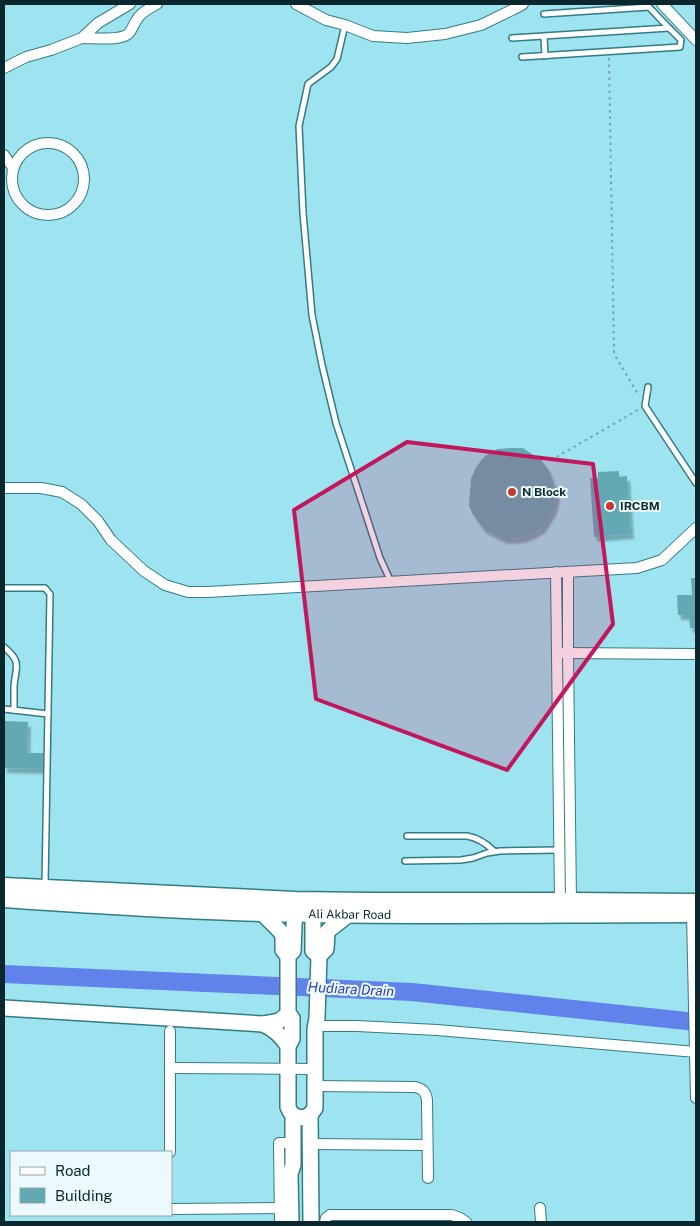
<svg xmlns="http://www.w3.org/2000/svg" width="700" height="1226" viewBox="0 0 700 1226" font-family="'Public Sans',sans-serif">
  <defs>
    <filter id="shadow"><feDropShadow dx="3" dy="5" stdDeviation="1" flood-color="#0004"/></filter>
  </defs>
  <rect width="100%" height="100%" fill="#9de4f0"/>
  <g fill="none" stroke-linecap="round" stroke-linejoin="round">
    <polyline stroke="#6182eb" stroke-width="18" points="4,974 412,992 696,1022"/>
  </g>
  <g fill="#63a9b4" filter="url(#shadow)">
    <polygon points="510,448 523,448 541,460 548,469 551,476 557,496 553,511 542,528 532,534 522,538 505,539 498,536 483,528 473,514 469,506 471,479 476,467 485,456 492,452 497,449"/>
    <polygon points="619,471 619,477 627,476 631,534 594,537 590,478 598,478 598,472"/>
    <polygon points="691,578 696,578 696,628 690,628 689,615 678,615 677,595 692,595"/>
    <polygon points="4,721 28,722 27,753 44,753 45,769 4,768"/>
  </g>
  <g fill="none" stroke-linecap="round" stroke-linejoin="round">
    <g stroke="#337b85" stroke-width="8">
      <g id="lane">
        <polyline points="544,14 649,7"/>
        <polyline points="345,25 337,59 331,67 308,84 299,126 303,213 312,315 322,365 336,423 380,558 391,582"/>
        <polyline points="544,37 545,56"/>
        <polyline points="512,38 669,28"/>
        <polyline points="522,57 680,47 681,40 669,28 646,4"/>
        <polyline points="648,387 645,406 696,483"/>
        <polyline points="4,588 45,588 50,594 45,885"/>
        <path d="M4,647C22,662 16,666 14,686C14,694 14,702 14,710"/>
        <polyline points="4,709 48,714"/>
        <path d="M407,836H467C478,838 486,843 494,851"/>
        <polyline points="405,861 461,860 473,858 487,853 500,851 559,850"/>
      </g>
    </g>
    <g stroke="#337b85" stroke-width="12">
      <g id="street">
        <polyline points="296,4 326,20 345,25 373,36 407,38 445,34 481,25 518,7 523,4"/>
        <polyline points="662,4 696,40"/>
        <path d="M82,38C93,38 120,41 128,34C132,31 133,25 136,21C140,13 149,8 157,4"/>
        <polyline points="4,68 26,57 51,50 82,38 98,23 130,4"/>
        <circle cx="48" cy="179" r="36"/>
        <polyline points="4,155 13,168"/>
        <polyline points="4,488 41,488 62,492 81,504 98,521 111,540 144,571 165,585 188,592 208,592 637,568 662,560 696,528"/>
        <polyline points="556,572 560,901"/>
        <polyline points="568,572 568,653 571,901"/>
        <polyline points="563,653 696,654"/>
        <polyline points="692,914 696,1098"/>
        <polyline points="315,1026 357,1026 437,1030 696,1052"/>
        <polyline points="170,1031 170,1152"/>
        <polyline points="170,1068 315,1069"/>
        <path d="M315,1086L415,1087C423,1089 426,1092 427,1100L428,1178"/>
        <polyline points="311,1144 427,1145"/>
        <polyline points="540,1208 541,1222"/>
        <polyline points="171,1209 291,1208"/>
        <polyline points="280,1222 279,1143 293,1143"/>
        <polyline points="325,1222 326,1218 330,1215 452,1215 460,1218 466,1222"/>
      </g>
    </g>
    <g stroke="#337b85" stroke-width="18">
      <g id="secondary">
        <polyline points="313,902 313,951 319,956"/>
        <polyline points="262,913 280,931 283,936 283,950 288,956"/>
        <polyline points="4,1008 263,1024 279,1021 288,1014 288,956 293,951 295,903"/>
        <path d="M288,1014L292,1018V1039L288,1046V1107C292,1118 301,1120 310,1115"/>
        <path d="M263,1024C274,1029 281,1035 288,1046"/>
        <polyline points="291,1222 290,1174 293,1165 293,1115"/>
        <polyline points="311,1222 310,1115 315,1108 315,1029 317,1018 319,956 326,949 327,932 330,929 348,915"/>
      </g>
    </g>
    <g stroke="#337b85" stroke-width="19">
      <g id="primary">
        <polyline points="4,886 295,900 370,901 571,901 696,902"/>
        <path id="s1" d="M4,899C91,905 178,911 265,913C408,917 552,914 696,914"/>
      </g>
    </g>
    <g stroke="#6da6b0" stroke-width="2" stroke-dasharray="2.5 4" stroke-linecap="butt">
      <polyline points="609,58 614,352 616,357 639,396"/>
      <polyline points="551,460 638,410"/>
    </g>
    <use href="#lane" stroke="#fff" stroke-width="5"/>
    <use href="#street" stroke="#fff" stroke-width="10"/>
    <use href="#secondary" stroke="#fff" stroke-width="15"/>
    <use href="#primary" stroke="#fff" stroke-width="16"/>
  </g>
  <path fill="#c2185b" fill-opacity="0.2" stroke="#c2185b" stroke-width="4" stroke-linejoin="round" d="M407,442L593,464L613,624L507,770L316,699L294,510Z"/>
  <g fill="#c5382d" stroke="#edfafd" stroke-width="2">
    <circle cx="512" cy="492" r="5"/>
    <circle cx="610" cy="506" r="5"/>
  </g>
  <g text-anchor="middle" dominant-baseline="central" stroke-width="4" stroke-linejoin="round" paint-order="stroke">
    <g font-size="12" font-weight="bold" fill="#09272c" stroke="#edfafd" text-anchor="start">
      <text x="522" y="492">N Block</text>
      <text x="620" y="506">IRCBM</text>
    </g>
    <g font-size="12" fill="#09272c" stroke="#edfafd">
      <text stroke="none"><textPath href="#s1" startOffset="346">Ali Akbar Road</textPath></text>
    </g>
    <g font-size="14" font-style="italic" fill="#293fb9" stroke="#edfafd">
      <text transform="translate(351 989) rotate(3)">Hudiara Drain</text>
    </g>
  </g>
  <rect width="700" height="1226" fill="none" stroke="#09272c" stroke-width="10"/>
  <rect x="10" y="1151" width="162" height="65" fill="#edfafd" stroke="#92a6a9"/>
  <rect x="20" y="1167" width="25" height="8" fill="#ffffff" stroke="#92a6a9"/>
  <text x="55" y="1176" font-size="15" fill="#09272c">Road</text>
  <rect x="20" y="1188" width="25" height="15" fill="#63a9b4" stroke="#92a6a9"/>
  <text x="55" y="1201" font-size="15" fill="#09272c">Building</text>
</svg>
